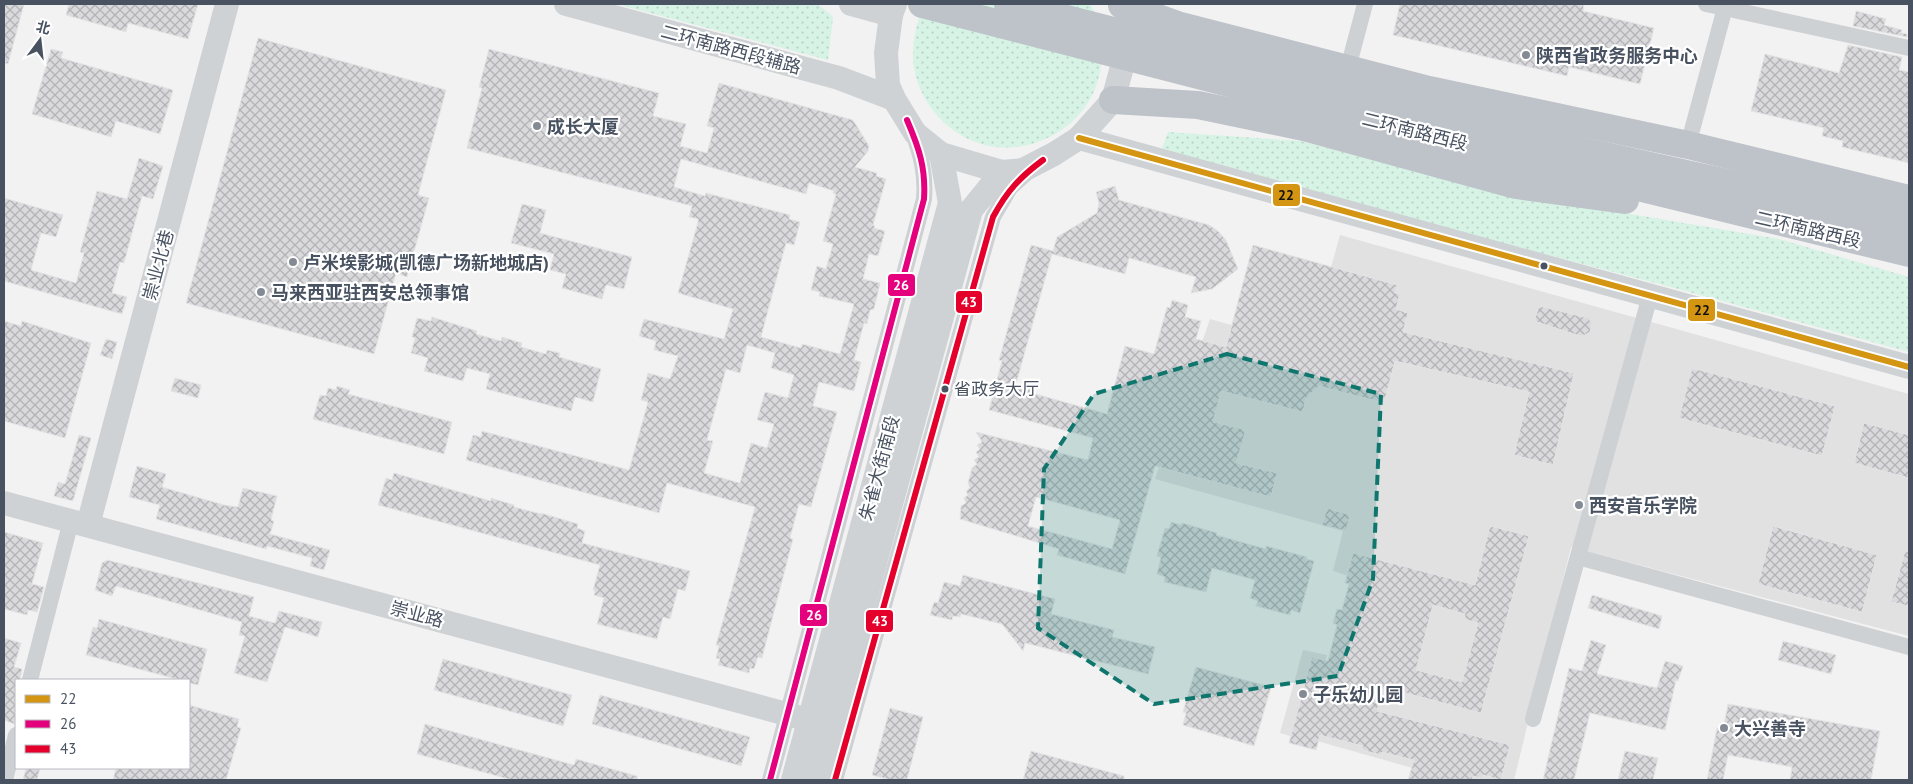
<svg xmlns="http://www.w3.org/2000/svg" width="1913" height="784" viewBox="0 0 1913 784" font-family="'PT Sans','Noto Sans SC',sans-serif">
  <defs>
    <pattern id="grass-dots" width="8" height="8" patternUnits="userSpaceOnUse" patternTransform="scale(1.25)"><rect width="8" height="8" fill="#d6f3e5"/><path d="M2 2h.1M6 6h.1" fill="none" stroke="#b9d2c7" stroke-width="1.8" stroke-linecap="round"/></pattern>
    <pattern id="building-cross-hatch" width="8" height="8" patternUnits="userSpaceOnUse" patternTransform="scale(1.25)"><rect width="8" height="8" fill="#dadadd"/><path d="M0 0l8 8M0 8l8-8" fill="none" stroke="#b3b3b7"/></pattern>
  </defs>
  <rect width="100%" height="100%" fill="#f3f2f2"/>
  <g fill="#e1e1e2">
    <polygon points="1340,235 1909,394 1909,636 1571,547 1514,780 1455,780 1310,739 1390,589 1333,571 1343,531 1155,479 1210,319 1309,347"/>
    <polygon points="1303,650 1327,655 1303,740 1280,733"/>
  </g>
  <g fill="url(#grass-dots)">
    <polygon points="616,4 818,4 833,17 828,60"/>
    <path d="M926,4H1090C1104,26 1105,56 1098,80C1086,123 1041,152 996,147C952,142 915,102 913,58C913,39 916,20 926,4Z"/>
    <polygon points="1168,132 1301,141 1488,190 1779,239 1909,277 1909,352 1663,285 1238,174 1162,148"/>
  </g>
  <g fill="url(#building-cross-hatch)" stroke="#e4e4e5" fill-rule="evenodd">
    <polygon points="4,4 24,4 8,64 4,63"/>
    <polygon points="69,4 198,4 188,39 128,23 126,32 66,15"/>
    <polygon points="1400,4 1584,4 1583,11 1654,28 1640,84 1569,67 1567,76 1393,35"/>
    <polygon points="1856,11 1886,19 1884,25 1902,30 1901,33 1907,34 1907,37 1853,26"/>
    <polygon points="258,38 446,90 418,195 429,198 407,277 396,273 374,354 186,303"/>
    <polygon points="1848,45 1902,57 1899,70 1909,72 1909,163 1842,147 1843,141 1822,136 1824,128 1751,111 1765,54 1839,73"/>
    <polygon points="51,49 63,52 61,58 173,90 160,134 116,121 111,137 32,114"/>
    <path d="M489,49L659,93L653,116L686,124L680,146L707,153L714,128L707,126L719,83L853,120L869,146L868,151L855,167L877,173L876,176L886,179L873,225L875,226L874,228L885,231L878,256L869,254L863,279L880,283L874,309L870,310L867,324L864,323L854,360L861,362L854,391L819,382L813,406L837,412L811,507L799,504L790,538L793,539L762,658L758,657L754,669L750,668L749,673L718,665L720,659L716,658L719,646L716,645L755,507L667,483L659,513L466,460L473,435L481,437L482,431L629,470L648,402L641,400L648,373L670,379L678,356L654,350L656,341L639,336L644,319L724,339L733,309L678,293L698,222V219L689,217L692,206L467,148L482,88L479,87ZM681,159L806,194L809,183L834,191L833,193L836,194L823,241L833,244L826,269L817,266L811,290L820,292L819,296L854,304L840,354L802,344L801,348L761,337L786,243L794,245L800,222L789,219L790,215L706,193L705,196L674,187ZM747,345L775,353L771,368L794,375L788,398L765,392L757,420L774,424L767,448L751,443L740,483L704,473L713,441L707,440L726,369L740,373Z"/>
    <polygon points="139,158 163,166 153,199 142,196 124,263 120,262 112,293 127,297 122,314 4,281 4,198 63,215 56,237 41,233 31,270 76,283 84,253 80,252 97,191 127,199"/>
    <path d="M1115,186L1119,200L1209,225L1218,231L1226,240L1238,269L1212,289L1191,293L1196,277L1129,258L1125,274L1052,254L1016,384L1033,389L1032,393L1107,414L1125,346L1154,354L1167,307L1170,308L1172,300L1188,305L1185,317L1201,321L1196,339L1226,347L1253,245L1397,285L1395,293L1400,294L1396,309L1408,313L1403,332L1574,373L1553,465L1514,455L1529,392L1395,361L1384,403L1319,386L1306,398L1303,412L1221,391L1213,422L1246,430L1236,463L1277,473L1271,497L1155,466L1125,574L1057,555L1059,549L960,519L961,506L966,503L964,498L968,495L966,491L970,488L968,483L972,468L977,464L974,460L979,457L976,452L980,449L977,445L982,442L976,432L1088,460L1093,438L989,410L1002,361L999,360L1031,245L1053,251L1057,237L1097,213L1099,203L1096,192ZM1036,497L1120,520L1112,549L1028,526Z"/>
    <polygon points="522,204 546,210 540,233 632,257 624,289 606,285 602,299 562,288 566,274 550,270 554,254 511,243"/>
    <polygon points="1539,306 1588,318 1592,323 1590,332 1585,335 1580,336 1534,321"/>
    <polygon points="432,317 477,331 476,334 501,341 502,337 522,343 521,347 546,354 547,350 560,353 559,357 601,369 593,402 575,397 571,411 486,389 490,374 467,368 463,381 424,371 428,358 411,353 415,338 412,337 417,318 431,321"/>
    <polygon points="4,321 21,326 22,321 91,343 65,438 4,421"/>
    <polygon points="106,339 117,342 112,359 100,355"/>
    <polygon points="1692,368 1835,406 1822,456 1679,418"/>
    <polygon points="175,378 201,385 198,398 171,391"/>
    <polygon points="337,386 350,390 348,394 452,422 444,454 313,419 320,395 326,396 328,388 336,390"/>
    <polygon points="1864,423 1909,435 1909,478 1854,463"/>
    <polygon points="79,435 91,438 73,501 54,496 58,482 65,484"/>
    <polygon points="137,466 166,474 162,487 224,505 238,507 243,488 277,496 271,520 274,521 270,534 330,550 324,570 310,566 312,558 267,546 266,549 156,519 160,505 129,497"/>
    <polygon points="394,473 491,501 491,498 514,505 514,507 541,514 541,513 578,524 577,528 585,531 582,543 690,571 685,591 678,589 670,619 663,617 657,639 597,624 604,598 594,595 595,590 593,590 600,565 378,505 386,478 392,480"/>
    <polygon points="1327,508 1350,515 1346,531 1322,525"/>
    <polygon points="1171,522 1181,525 1182,523 1217,533 1216,535 1266,549 1266,546 1307,557 1306,559 1314,561 1300,613 1291,610 1290,615 1256,606 1258,601 1250,598 1255,580 1212,568 1206,592 1164,582 1165,577 1157,574 1161,557 1157,556 1165,528 1169,529"/>
    <path d="M1490,526L1529,536L1481,713L1383,687L1377,711L1510,745L1501,780L1483,775L1482,778L1473,776L1472,780H1408L1414,760L1382,752L1381,755L1362,750L1363,746L1320,735L1316,750L1289,743L1312,657L1328,661L1337,625L1333,623L1337,609L1342,610L1349,584L1345,583L1353,553L1475,585ZM1433,605L1465,614L1464,619L1478,623L1462,682L1416,670Z"/>
    <polygon points="1773,526 1877,555 1862,612 1758,584"/>
    <polygon points="4,532 43,543 32,584 44,587 37,612 28,610 27,615 4,609"/>
    <polygon points="1905,551 1909,552 1909,606 1891,602"/>
    <polygon points="107,560 254,597 249,616 275,623 279,611 322,622 318,637 285,627 267,682 234,673 245,636 239,635 242,622 116,586 112,596 95,590 102,563"/>
    <polygon points="963,575 1055,599 1051,614 1114,630 1112,637 1155,647 1148,674 1025,643 1023,651 1002,624 961,614 960,617 953,616 952,620 930,615 934,602 938,603 944,582 960,586"/>
    <polygon points="1592,595 1662,616 1659,629 1588,608"/>
    <polygon points="99,619 207,649 198,685 189,683 189,680 180,680 86,655 93,627 97,628"/>
    <polygon points="4,638 21,643 14,667 22,669 20,680 16,680 16,716 14,724 4,720"/>
    <polygon points="1591,640 1606,645 1597,674 1657,688 1665,661 1683,666 1678,681 1676,680 1665,730 1590,713 1574,780 1543,780 1569,668 1582,671"/>
    <polygon points="1783,641 1836,655 1831,674 1778,660"/>
    <polygon points="443,659 572,695 563,726 434,690"/>
    <polygon points="1196,667 1271,687 1254,746 1183,725 1186,713 1183,712"/>
    <polygon points="600,695 750,737 741,766 592,724"/>
    <polygon points="1728,704 1880,731 1871,780 1790,780 1792,767 1728,755 1723,780 1707,780 1717,728 1723,729"/>
    <polygon points="189,705 239,719 237,727 241,728 226,780 113,780 116,768 189,768"/>
    <polygon points="890,708 923,717 907,780 891,780 872,775"/>
    <polygon points="425,724 574,765 576,759 637,776 637,780 512,780 417,754"/>
    <polygon points="1031,751 1124,776 1124,780 1023,780"/>
    <polygon points="1625,751 1658,758 1653,780 1618,780"/>
    <polygon points="26,768 40,768 37,780 23,780"/>
  </g>
  <g fill="none" stroke-linecap="round" stroke-linejoin="round">
    <g stroke="#ced1d3" stroke-width="16">
      <polyline points="1706,4 1909,48"/>
      <polyline points="1348,68 1365,4"/>
      <polyline points="1688,145 1726,4"/>
      <polyline points="1578,557 1909,647"/>
      <polyline points="30,680 71,521"/>
      <polyline points="1533,719 1650,296"/>
      <polyline points="5,780 16,735"/>
      <path d="M770,780L924,199C926,174 921,154 912,131"/>
      <polyline points="835,780 993,217 1010,188 1032,168"/>
    </g>
    <g stroke="#cfd2d5" stroke-width="24">
      <polyline points="566,4 839,78 894,99"/>
      <polyline points="851,4 891,15"/>
      <polyline points="895,4 891,15 886,53 888,85 894,99 915,133 941,154 1002,172 1023,170 1054,154 1079,138 1113,100 1128,45 1127,37"/>
      <polyline points="1079,138 1909,367"/>
      <polyline points="4,503 831,726"/>
      <polyline points="88,525 227,4"/>
      <polyline points="793,780 950,203 941,154"/>
      <polyline points="816,780 971,210 1002,172"/>
    </g>
    <g stroke="#bec2c9" stroke-width="28">
      <polyline points="922,4 1572,171 1909,253"/>
      <polyline points="1008,4 1578,150 1844,209 1909,226"/>
      <polyline points="1122,5 1177,25 1429,90 1688,145 1909,199"/>
      <polyline points="1113,100 1198,105 1304,127 1516,185 1625,200"/>
    </g>
    <g stroke="#fff" stroke-width="10">
      <polyline id="bus-1" points="1079,138 1909,367"/>
    </g>
    <g stroke="#fff" stroke-width="10">
      <path id="bus-2" d="M770,780L924,199C926,168 919,148 907,120"/>
    </g>
    <g stroke="#fff" stroke-width="10">
      <path id="bus-3" d="M835,780L993,217C1007,191 1020,177 1043,160"/>
    </g>
    <use href="#bus-1" stroke="#d49513" stroke-width="6"/>
    <use href="#bus-2" stroke="#e5007d" stroke-width="6"/>
    <use href="#bus-3" stroke="#e4002b" stroke-width="6"/>
  </g>
  <path fill="#0f766e" fill-opacity="0.2" stroke="#0f766e" stroke-width="4" stroke-dasharray="10 6" stroke-linejoin="round" d="M1227,354L1381,394L1373,579L1338,676L1154,704L1038,628L1044,469L1094,394Z"/>
  <g fill="#848a94" stroke="#fff" stroke-width="2">
    <circle cx="1526" cy="55" r="5"/>
    <circle cx="537" cy="126" r="5"/>
    <circle cx="293" cy="262" r="5"/>
    <circle cx="261" cy="292" r="5"/>
    <circle cx="1579" cy="505" r="5"/>
    <circle cx="1303" cy="694" r="5"/>
    <circle cx="1724" cy="728" r="5"/>
  </g>
  <g fill="#485261" stroke="#fff" stroke-width="2">
    <circle cx="1544" cy="266" r="4.5"/>
    <circle cx="945" cy="389" r="4.5"/>
  </g>
  <g text-anchor="middle" dominant-baseline="central" stroke-width="4.5" stroke-linejoin="round" paint-order="stroke">
    <g font-size="17" fill="#485261" stroke="#fff" text-anchor="start">
      <text x="954" y="389">省政务大厅</text>
    </g>
    <g font-size="18" fill="#485261" stroke="#fff">
      <text transform="translate(731 49) rotate(15)">二环南路西段辅路</text>
      <text transform="translate(1415 131) rotate(14)">二环南路西段</text>
      <text transform="translate(1808 229) rotate(13)">二环南路西段</text>
      <text transform="translate(158 265) rotate(-75)">崇业北巷</text>
      <text transform="translate(879 468) rotate(-75)">朱雀大街南段</text>
      <text transform="translate(417 614) rotate(15)">崇业路</text>
    </g>
    <g font-size="18" font-weight="bold" fill="#485261" stroke="#fff" text-anchor="start">
      <text x="1536" y="55">陕西省政务服务中心</text>
      <text x="547" y="126">成长大厦</text>
      <text x="303" y="262">卢米埃影城(凯德广场新地城店)</text>
      <text x="271" y="292">马来西亚驻西安总领事馆</text>
      <text x="1589" y="505">西安音乐学院</text>
      <text x="1313" y="694">子乐幼儿园</text>
      <text x="1734" y="728">大兴善寺</text>
    </g>
  </g>
  <g stroke="#fff" stroke-width="2">
    <rect x="1272" y="183" width="29" height="24" rx="5" fill="#d49513"/>
    <rect x="887" y="273" width="29" height="24" rx="5" fill="#e5007d"/>
    <rect x="955" y="290" width="28" height="24" rx="5" fill="#e4002b"/>
    <rect x="1687" y="298" width="29" height="24" rx="5" fill="#d49513"/>
    <rect x="799" y="603" width="29" height="24" rx="5" fill="#e5007d"/>
    <rect x="865" y="609" width="29" height="24" rx="5" fill="#e4002b"/>
  </g>
  <g font-size="14" text-anchor="middle" font-weight="bold" fill="#fff">
    <text x="901" y="290">26</text>
    <text x="969" y="307">43</text>
    <text x="814" y="620">26</text>
    <text x="880" y="626">43</text>
  </g>
  <g font-size="14" text-anchor="middle" font-weight="bold" fill="#111">
    <text x="1286" y="200">22</text>
    <text x="1702" y="315">22</text>
  </g>
  <rect width="1913" height="784" fill="none" stroke="#485261" stroke-width="10"/>
  <rect x="15" y="679" width="175" height="90" fill="#ffffff" stroke="#b6bac0"/>
  <rect x="25" y="695" width="25" height="8" fill="#d49513" stroke="#b6bac0"/>
  <text x="60" y="704" font-size="15" fill="#485261">22</text>
  <rect x="25" y="720" width="25" height="8" fill="#e5007d" stroke="#b6bac0"/>
  <text x="60" y="729" font-size="15" fill="#485261">26</text>
  <rect x="25" y="745" width="25" height="8" fill="#e4002b" stroke="#b6bac0"/>
  <text x="60" y="754" font-size="15" fill="#485261">43</text>
  <g transform="translate(40 40) rotate(15)" stroke="#ffffff" stroke-width="4" paint-order="stroke">
  <path d="M0-4L9 19L0 12L-9 19Z" fill="#485261"/>
  <text y="-8" font-size="14" font-weight="bold" text-anchor="middle" fill="#485261">北</text>
  </g>
</svg>
